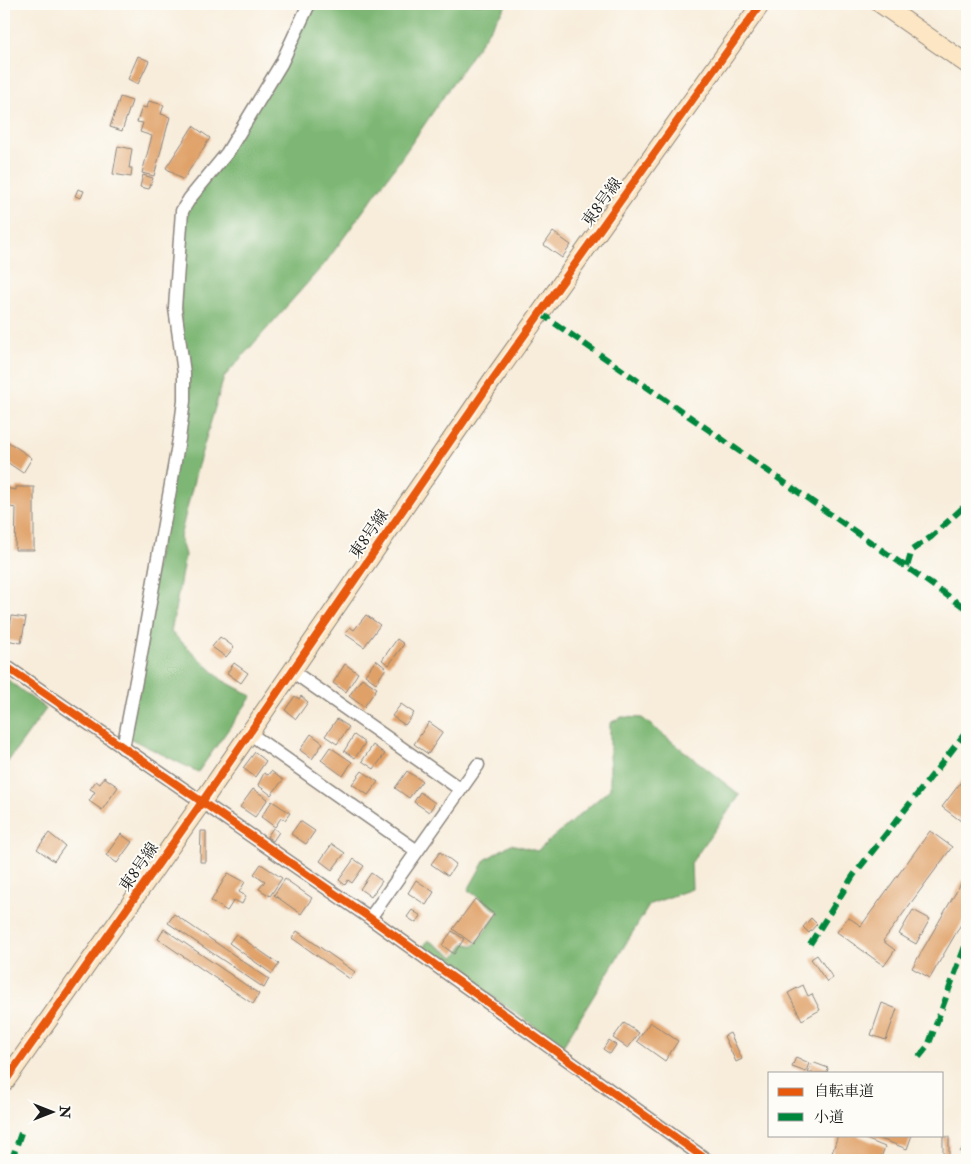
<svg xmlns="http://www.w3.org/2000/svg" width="971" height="1164" viewBox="0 0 971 1164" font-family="'IM FELL Double Pica','Noto Serif JP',serif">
  <rect width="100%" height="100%" fill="#fdfcf7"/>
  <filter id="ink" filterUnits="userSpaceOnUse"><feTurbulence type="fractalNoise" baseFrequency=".02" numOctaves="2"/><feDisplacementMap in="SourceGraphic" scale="10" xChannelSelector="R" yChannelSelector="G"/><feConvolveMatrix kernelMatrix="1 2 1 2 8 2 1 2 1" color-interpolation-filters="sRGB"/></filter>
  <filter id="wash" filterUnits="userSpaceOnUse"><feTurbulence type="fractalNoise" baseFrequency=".0096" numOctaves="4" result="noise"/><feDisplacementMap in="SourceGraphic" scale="20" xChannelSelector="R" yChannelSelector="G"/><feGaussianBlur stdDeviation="1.12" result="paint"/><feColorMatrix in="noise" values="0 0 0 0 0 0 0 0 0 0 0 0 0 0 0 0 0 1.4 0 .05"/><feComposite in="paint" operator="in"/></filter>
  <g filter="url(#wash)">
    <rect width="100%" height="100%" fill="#f8eddb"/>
    <g fill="#7eb774" stroke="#4d6a48">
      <polygon points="309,4 507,4 398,163 326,262 224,377 196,472 180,537 185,555 171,632 222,680 252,696 198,772 125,736 179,439 182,211 227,153"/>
      <polygon points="4,677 46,709 4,767"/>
      <polygon points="622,717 642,718 740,795 691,863 692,889 650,904 563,1046 423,948 428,940 455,957 465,943 474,946 499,912 468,890 485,860 511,844 537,851 610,789 610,723"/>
    </g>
    <g id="blocks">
      <g fill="#e0a168">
        <polygon points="138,56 149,61 138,84 128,79"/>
        <polygon points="120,97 132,101 122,131 110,127"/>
        <polygon points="149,101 164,105 161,114 170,117 154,176 142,173 152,136 140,132 143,123 137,122 142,107 147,108"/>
        <polygon points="193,126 210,138 183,180 166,168"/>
        <polygon points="118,146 132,149 129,168 132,168 131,177 113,174"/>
        <polygon points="143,175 153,178 149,189 140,187"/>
        <polygon points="78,189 84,191 81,198 75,196"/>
        <polygon points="553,232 571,245 562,258 544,245"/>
        <polygon points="4,439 32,458 23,473 4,460"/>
        <polygon points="16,487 34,487 34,550 15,550 16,508 4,506 4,488 16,490"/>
        <polygon points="4,517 8,518 6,533 4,532"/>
        <polygon points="366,615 380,625 364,647 345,634 350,627 354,630"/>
        <polygon points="12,616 26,618 21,643 7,640"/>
        <polygon points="220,637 234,647 226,657 212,647"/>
        <polygon points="397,639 404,644 389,665 382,660"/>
        <polygon points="376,660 386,668 376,683 365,675"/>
        <polygon points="234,663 248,673 241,683 227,673"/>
        <polygon points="345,664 358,673 346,692 333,683"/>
        <polygon points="362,678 377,688 364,707 349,696"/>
        <polygon points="295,696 299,699 301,696 308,702 296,719 285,710"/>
        <polygon points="401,704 414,713 405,725 392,716"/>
        <polygon points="337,719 349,727 337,744 325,736"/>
        <polygon points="429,722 443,732 428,754 414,744"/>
        <polygon points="311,734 323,743 312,759 300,750"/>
        <polygon points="354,735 365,743 355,758 344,751"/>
        <polygon points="373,745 385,754 374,769 362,761"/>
        <polygon points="330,747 352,762 343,776 321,760"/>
        <polygon points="255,752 266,761 255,777 243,768"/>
        <polygon points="271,771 283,780 271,795 258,785 264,773 268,775"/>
        <polygon points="362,771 378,782 368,795 352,784"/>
        <polygon points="407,771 422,781 409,798 395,788"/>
        <polygon points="967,774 967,821 965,824 942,807"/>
        <polygon points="104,777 118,787 102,810 89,801 95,792 90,789 96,781 100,784"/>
        <polygon points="253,789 268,799 255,817 240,807"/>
        <polygon points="420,792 435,803 429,812 414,802"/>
        <polygon points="272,801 290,813 285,820 281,818 275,827 261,817"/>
        <polygon points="300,821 315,831 306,844 291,834"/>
        <polygon points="273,828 279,832 273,841 267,837"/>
        <polygon points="201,831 206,831 206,862 200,862"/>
        <polygon points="930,831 952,847 883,941 895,950 884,966 837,932 848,917 861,926"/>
        <polygon points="49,833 65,846 54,861 37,849"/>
        <polygon points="121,834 132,842 117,863 106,855"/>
        <polygon points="332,844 345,853 332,870 320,861"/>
        <polygon points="440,852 456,864 448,876 431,864"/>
        <polygon points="354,859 364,866 352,883 348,880 345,885 339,880"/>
        <polygon points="261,864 282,878 270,896 259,889 265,881 254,874"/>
        <polygon points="228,873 245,882 239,892 246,896 242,904 234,900 227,911 211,901"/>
        <polygon points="371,873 382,881 371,897 360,889"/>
        <polygon points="285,879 312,898 301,914 274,895"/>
        <polygon points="416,880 434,892 426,905 408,893"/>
        <polygon points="963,880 967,882 967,914 930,978 912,968"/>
        <polygon points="475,899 494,914 473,944 453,929"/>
        <polygon points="412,910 421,916 416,923 407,917"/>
        <polygon points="913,910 930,919 916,944 899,934"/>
        <polygon points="174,914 269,979 264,988 168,923"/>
        <polygon points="811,918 817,924 809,933 803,927"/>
        <polygon points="164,929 259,994 253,1004 158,939"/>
        <polygon points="297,931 355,972 350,979 292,938"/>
        <polygon points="452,931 464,939 454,954 442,945"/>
        <polygon points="236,934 279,964 272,974 229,943"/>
        <polygon points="817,955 833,978 827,982 811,959"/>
        <polygon points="803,985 808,996 812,994 820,1010 802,1020 788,993"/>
        <polygon points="882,1003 897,1009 886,1040 871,1035"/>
        <polygon points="650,1022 678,1041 665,1061 637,1041"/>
        <polygon points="624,1023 639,1033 628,1048 613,1038"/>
        <polygon points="730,1033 742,1059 736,1062 724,1036"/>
        <polygon points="609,1040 616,1045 610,1054 603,1049"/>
        <polygon points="796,1057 809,1063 806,1072 792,1067"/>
        <polygon points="812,1062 828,1068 827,1073 808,1073"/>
        <polygon points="838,1135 856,1135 885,1147 880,1160 852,1160 832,1153"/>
        <polygon points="870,1135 912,1135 907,1149"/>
        <rect x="943" y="1137" width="6" height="23"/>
        <polygon points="967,1140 967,1157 960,1152"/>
      </g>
    </g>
  </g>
  <g filter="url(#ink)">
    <use href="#blocks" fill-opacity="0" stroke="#8a847c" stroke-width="1"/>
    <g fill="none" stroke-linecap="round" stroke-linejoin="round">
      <g stroke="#8a847c" stroke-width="15">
        <g id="street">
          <polyline points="4,665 370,918 707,1160"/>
          <polyline points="292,671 460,789"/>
          <polyline points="249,733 417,851"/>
          <polyline points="123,748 139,665 179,439 184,401 184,373 175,308 182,211 190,198 227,153 281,64 309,4"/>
          <polyline points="370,918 478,765"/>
        </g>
      </g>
      <g stroke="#8a847c" stroke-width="20">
        <g id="secondary">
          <polyline points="881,4 967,64"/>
          <polyline points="4,1083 202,802 493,379 761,4"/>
        </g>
      </g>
      <use href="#street" stroke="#fff" stroke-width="12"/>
      <use href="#secondary" stroke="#fce6c4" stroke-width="18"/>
      <g stroke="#00873e" stroke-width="6" stroke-dasharray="12 6" stroke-linecap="butt">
        <polyline points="540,313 967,609"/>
        <polyline points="907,567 912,550 931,537 967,504"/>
        <polyline points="810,944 853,876 967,731"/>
        <polyline points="919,1057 928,1046 967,941"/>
        <polyline points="17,1160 13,1156 21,1133"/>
      </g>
      <g stroke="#fdfcf7" stroke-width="11">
        <g id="cycleway">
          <polyline points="4,665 370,918 707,1160"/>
          <polyline points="4,1083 202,802 493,379 761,4"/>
        </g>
      </g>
      <use href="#cycleway" stroke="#e8590c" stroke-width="8"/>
    </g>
  </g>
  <g text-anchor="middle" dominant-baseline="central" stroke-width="4" stroke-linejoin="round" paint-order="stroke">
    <g font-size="16" fill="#1c1c1c" stroke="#fdfcf7">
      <text transform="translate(602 202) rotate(-54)">東8号線</text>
      <text transform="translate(369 534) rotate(-55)">東8号線</text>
      <text transform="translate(139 867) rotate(-55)">東8号線</text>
    </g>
  </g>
  <rect width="971" height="1164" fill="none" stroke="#fdfcf7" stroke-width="20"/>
  <rect x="768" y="1072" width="175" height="65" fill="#fdfcf7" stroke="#a3a29f"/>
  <rect x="778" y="1088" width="25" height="8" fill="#e8590c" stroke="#a3a29f"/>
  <text x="814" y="1096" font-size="15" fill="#1c1c1c">自転車道</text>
  <rect x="778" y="1113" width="25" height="8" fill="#00873e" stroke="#a3a29f"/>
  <text x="814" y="1122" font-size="15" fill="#1c1c1c">小道</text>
  <g transform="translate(52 1112) rotate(90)" stroke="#fdfcf7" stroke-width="4" paint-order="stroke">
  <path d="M0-4L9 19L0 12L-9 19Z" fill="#1c1c1c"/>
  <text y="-8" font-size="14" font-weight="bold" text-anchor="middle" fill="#1c1c1c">N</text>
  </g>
</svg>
